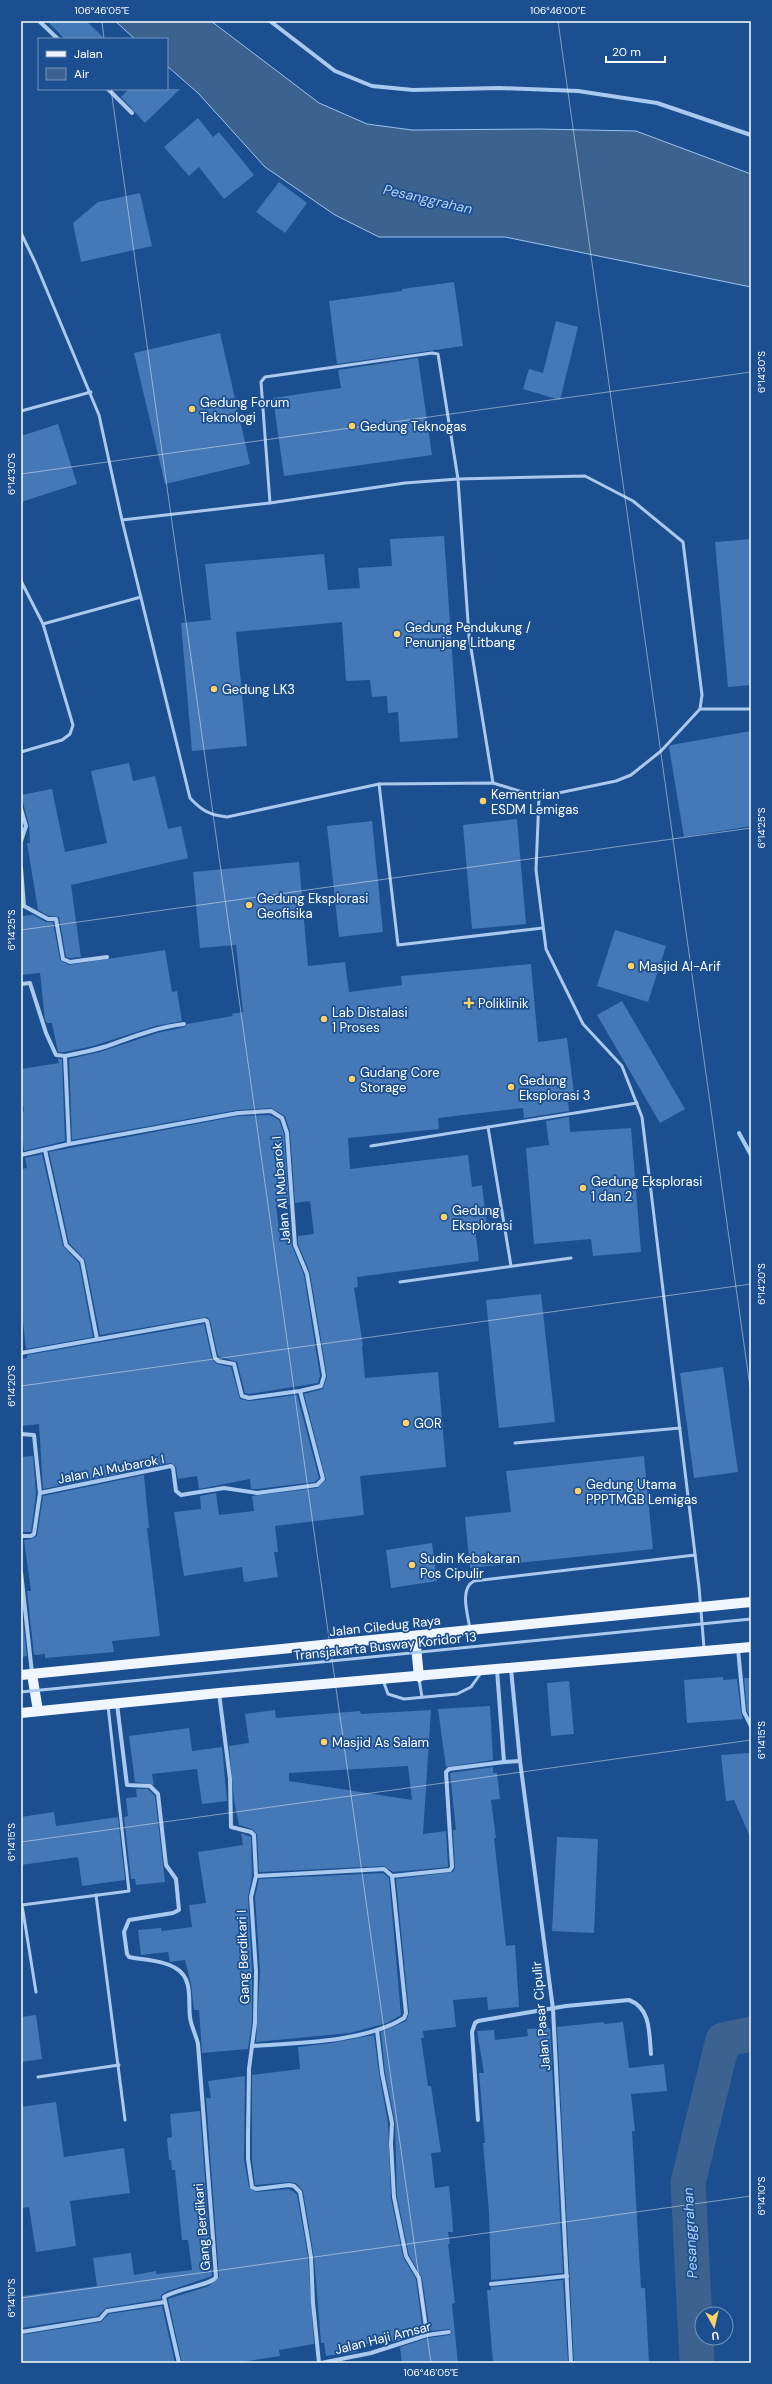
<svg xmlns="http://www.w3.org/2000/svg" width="772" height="2384" viewBox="0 0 772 2384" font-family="'DM Sans',sans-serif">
  <rect width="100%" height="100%" fill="#1b4f8f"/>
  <polygon fill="#3c6290" stroke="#9cc4f0" points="115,21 211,21 319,103 367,124 412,130 539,129 636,131 751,174 751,287 505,237 379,237 335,215 265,167 198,93 167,66 167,39 135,39"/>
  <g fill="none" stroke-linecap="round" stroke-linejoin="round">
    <polyline stroke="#3c6290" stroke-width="35" points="697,2363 688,2182 723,2040 751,2034"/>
  </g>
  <g fill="#4478b7" fill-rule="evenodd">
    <polygon points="47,21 86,21 105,39 65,39"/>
    <polygon points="129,89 180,89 145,123 121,97"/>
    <polygon points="198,118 213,137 219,132 254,175 224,199 199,167 189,176 164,147"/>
    <polygon points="279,182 307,203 285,233 256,212"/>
    <polygon points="140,193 152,246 81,262 73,223 98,202"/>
    <polygon points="454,282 463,346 337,364 329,301 402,291 402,289"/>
    <polygon points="556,321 578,327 560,400 523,389 529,369 543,373"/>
    <polygon points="220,333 250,464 165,484 134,353"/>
    <polygon points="418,358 432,455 284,476 273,398 341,388 338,370"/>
    <polygon points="58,424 77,484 21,502 21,436"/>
    <polygon points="444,536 458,738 400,742 398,712 388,713 387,696 372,697 370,680 346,681 342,622 236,632 247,746 192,751 181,623 211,620 205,564 324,554 328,590 360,588 358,568 392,566 390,539"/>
    <polygon points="751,539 751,685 728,687 715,542"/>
    <polygon points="751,731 751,826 684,837 669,747 671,745"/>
    <polygon points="129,763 133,781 155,776 168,829 181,826 188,858 71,885 81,957 70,958 66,957 59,917 49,916 38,910 27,843 30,843 29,825 21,795 52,789 65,852 107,843 91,771"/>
    <polygon points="517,819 526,924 472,929 463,825"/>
    <polygon points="372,821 383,932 339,937 327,826"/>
    <polygon points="299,862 308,966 345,962 349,992 402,985 401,976 531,964 538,1042 567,1038 575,1101 568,1102 569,1111 524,1118 523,1108 438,1118 439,1129 348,1138 350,1169 468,1155 472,1187 482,1185 487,1226 475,1228 479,1261 357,1277 358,1287 354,1288 363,1346 362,1346 365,1378 438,1372 446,1467 360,1476 364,1515 275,1526 278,1552 274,1552 278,1577 244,1582 242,1567 184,1576 174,1512 201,1509 200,1496 216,1493 219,1515 254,1511 252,1496 317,1488 326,1480 304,1394 323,1389 327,1376 310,1273 298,1244 298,1236 314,1234 310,1201 295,1203 290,1132 285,1116 271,1108 237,1110 72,1140 69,1059 100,1052 157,1033 185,1027 187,1024 233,1016 232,1014 243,1012 236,945 200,948 193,872"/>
    <polygon points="33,915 46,922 53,922 60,960 69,965 165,950 172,992 177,991 182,1021 155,1026 93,1046 65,1052 58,1052 52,1023 47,1023 45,1020 40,973 21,975 21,916"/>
    <polygon points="615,930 666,946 648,1002 597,986"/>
    <polygon points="622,1001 685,1109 660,1123 597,1015"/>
    <polygon points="58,1059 62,1059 65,1141 24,1151 21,1126 21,1112 24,1111 21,1092 21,1069 59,1063"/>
    <polygon points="270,1115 279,1120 284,1134 289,1204 276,1205 280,1238 291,1237 292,1246 304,1275 320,1376 318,1383 249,1394 245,1393 237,1362 218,1356 210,1320 207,1317 100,1335 85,1260 69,1243 49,1152 238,1116"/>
    <polygon points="569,1117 570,1132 631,1128 641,1252 593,1256 591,1239 534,1244 526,1148 549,1145 546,1121"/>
    <polygon points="42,1154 63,1246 79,1263 93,1337 26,1349 21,1304 21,1169 27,1168 25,1158"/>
    <polygon points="541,1294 555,1422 499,1428 486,1300"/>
    <polygon points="204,1324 212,1359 217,1364 231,1367 240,1399 249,1401 297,1395 319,1478 315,1482 257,1489 251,1489 250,1479 199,1489 197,1476 178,1479 176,1467 171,1463 43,1489 39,1424 21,1426 21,1359 27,1358 27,1355"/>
    <polygon points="723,1367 738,1472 694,1478 680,1373"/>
    <polygon points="33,1456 36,1493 31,1532 21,1532 21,1457"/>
    <polygon points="644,1456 653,1549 470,1568 465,1517 511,1512 506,1471"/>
    <polygon points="144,1475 149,1528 147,1528 160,1636 112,1641 114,1652 45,1658 45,1654 34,1655 27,1591 31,1591 24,1540 31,1539 37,1536 43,1496"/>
    <polygon points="432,1543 437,1581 391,1588 386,1550"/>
    <polygon points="21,1604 27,1656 21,1657"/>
    <polygon points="723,1677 723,1680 737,1679 741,1712 743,1719 687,1723 684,1680"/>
    <polygon points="744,1678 751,1678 751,1718 747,1711"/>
    <polygon points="569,1681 574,1734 551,1736 547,1683"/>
    <polygon points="490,1706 493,1760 446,1767 438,1709"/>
    <path d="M275,1710L276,1718L360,1711L361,1714L431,1710L423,1834L446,1831L448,1867L393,1872L384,1866L259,1872L257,1834L252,1829L239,1825L234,1800L229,1746L249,1743L245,1714ZM408,1766L412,1800L289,1781V1773Z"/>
    <polygon points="189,1728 192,1751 222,1747 227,1801 202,1804 197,1769 152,1774 154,1785 135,1782 129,1736"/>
    <polygon points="749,1753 751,1772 751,1839 734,1800 726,1801 721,1755"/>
    <polygon points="493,1767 493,1773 497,1773 500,1799 491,1800 496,1838 494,1838 506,1946 515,1945 519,2007 488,2010 487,1997 453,2000 456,2027 423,2031 424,2038 421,2038 428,2086 431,2086 441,2152 431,2153 435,2188 449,2186 452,2216 453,2232 448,2232 450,2244 448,2244 455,2303 452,2304 458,2363 402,2363 400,2347 428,2338 450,2335 452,2332 449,2329 430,2331 422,2278 409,2255 397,2197 395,2122 385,2072 381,2032 406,2021 409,2013 396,1879 453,1872 455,1867 453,1830 456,1830 450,1773"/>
    <polygon points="136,1789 148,1789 155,1796 165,1882 136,1885 135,1879 131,1879 124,1817 128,1816 126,1798 137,1797"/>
    <polygon points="54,1812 56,1826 118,1817 125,1880 82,1886 78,1857 21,1865 21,1817"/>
    <polygon points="241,1833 251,1837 252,1876 248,1897 252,1971 252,2023 248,2049 202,2053 199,2010 194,2010 191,1984 185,1960 170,1962 168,1952 141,1955 138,1930 161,1928 162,1931 192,1927 189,1905 206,1903 198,1852 243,1845"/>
    <polygon points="557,1837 598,1839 594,1933 552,1931"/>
    <polygon points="383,1873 389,1878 401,2015 387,2023 350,2033 256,2042 260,1971 255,1897 259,1879"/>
    <polygon points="36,2015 42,2059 21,2062 21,2017"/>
    <polygon points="604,2022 604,2024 623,2022 629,2068 664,2064 667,2091 631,2094 635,2131 632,2131 641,2288 645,2288 649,2363 574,2363 557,2027"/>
    <polygon points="550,2028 563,2273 491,2280 489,2213 483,2143 485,2143 479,2073 484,2073 477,2031 494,2030 495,2040 528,2036 527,2029"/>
    <polygon points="374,2035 379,2073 388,2123 391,2198 403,2257 416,2279 423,2333 398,2341 356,2345 357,2352 326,2356 324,2343 321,2343 314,2257 303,2191 296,2183 290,2182 255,2185 252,2159 252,2075 300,2069 298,2047 331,2043"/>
    <polygon points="245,2076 244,2159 249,2187 256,2192 289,2189 297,2194 308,2257 314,2344 279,2350 280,2356 235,2363 182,2363 168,2299 209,2286 219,2277 207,2111 206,2098 211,2098 208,2081"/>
    <polygon points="56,2102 64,2157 124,2148 130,2193 70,2201 76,2246 36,2252 29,2207 21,2208 21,2107"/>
    <polygon points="200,2111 212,2276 168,2291 161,2295 161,2299 106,2308 98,2316 21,2328 21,2296 97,2286 93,2258 131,2253 134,2275 156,2271 156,2274 192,2270 188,2240 182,2240 175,2170 172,2170 171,2160 169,2160 167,2138 172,2137 170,2114"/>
    <polygon points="563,2280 568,2363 493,2363 487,2290 491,2290 491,2287"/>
    <polygon points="162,2306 175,2363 21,2363 21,2335 101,2322 109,2314"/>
  </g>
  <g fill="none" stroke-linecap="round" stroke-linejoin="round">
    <g stroke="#a9c9ee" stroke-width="3">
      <path d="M21,233L35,262L99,415L122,520L190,798C202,811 210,815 227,817L379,784L493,783L539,797L616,781L631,775L661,751L700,709L702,695L683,542L633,501L585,476L458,479L405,483L270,503L122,520"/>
      <polyline points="21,411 91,392"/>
      <polyline points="270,503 261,382 265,377 432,353 438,354 458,479 469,636 493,783"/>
      <polyline points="21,581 43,624 73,725 70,734 62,740 21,752"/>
      <polyline points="43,624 141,597"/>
      <polyline points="700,709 751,709"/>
      <polyline points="379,784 398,945 543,928"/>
      <polyline points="539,797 536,870 546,949 583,1024 622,1066 642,1117 699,1587 704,1648"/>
      <polyline points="488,1127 511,1266"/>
      <polyline points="371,1146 637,1103"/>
      <polyline points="400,1282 571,1258"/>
      <polyline points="515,1443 680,1428"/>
      <path d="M470,1629C468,1615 459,1589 474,1581L695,1555"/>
      <polyline points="419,1679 422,1697"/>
      <polyline points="383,1680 388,1694 404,1699 457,1694 471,1687 481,1673"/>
      <polyline points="96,1895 125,2120"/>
      <polyline points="36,1992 22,1905 129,1891 108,1706"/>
      <polyline points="38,2077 119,2065"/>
    </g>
    <g stroke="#a9c9ee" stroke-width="4">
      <polyline points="39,21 58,39"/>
      <polyline points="270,21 335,71 372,86 413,90 499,88 578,91 657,103 751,135"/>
      <polyline points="108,89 132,113"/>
      <polyline points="21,809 26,826 21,841"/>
      <polyline points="21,868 24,906 21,906"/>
      <polyline points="24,906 48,919 56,919 63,959 70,962 107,957"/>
      <polyline points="21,984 30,983 46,1033 56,1055 65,1056"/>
      <polyline points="739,1133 751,1155"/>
      <path d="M69,1144L65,1056C80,1053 96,1050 110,1045C135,1036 158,1027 184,1024"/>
      <polyline points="45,1150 66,1245 82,1261 97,1339"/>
      <polyline points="21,1155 69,1144 238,1113 271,1111 282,1118 287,1133 295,1245 307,1274 324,1376 321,1386 300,1391 249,1398 242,1396 234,1364 218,1361 215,1358 207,1321 205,1320 21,1353"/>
      <polyline points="21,1434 34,1435 40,1493 34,1534 31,1536 21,1536"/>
      <polyline points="40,1493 171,1466 173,1468 176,1491 181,1495 224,1488 257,1493 317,1485 323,1479 300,1391"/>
      <polyline points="21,1572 32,1673"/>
      <polyline points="738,1649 744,1712 751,1726"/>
      <polyline points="511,1669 520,1761 553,2009 571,2363"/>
      <polyline points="219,1693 230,1779 231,1827 251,1832 254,1835 256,1876 251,1897 256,1971 255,2023 249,2069 248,2136 248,2159 252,2187 256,2189 289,2185 294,2186 300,2192 311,2257 313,2303 319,2363"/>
      <path d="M117,1704L127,1785L150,1786L158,1794L166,1865L176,1879L179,1910L173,1913L129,1920L124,1932L127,1954L129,1957C144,1960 163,1960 177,1969C193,1979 188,2001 190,2017C191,2026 196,2035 198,2044L216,2277C212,2285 176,2289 164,2297L179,2363"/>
      <polyline points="504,1762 520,1761"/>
      <polyline points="392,1876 450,1870 452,1867 446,1772 449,1769 504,1762 497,1670"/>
      <polyline points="377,2030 382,2073 392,2123 391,2144 394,2197 406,2256 419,2278 427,2335"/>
      <path d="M252,2046C296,2043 366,2042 404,2018L406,2013L392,1876L384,1869L256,1876"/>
      <path d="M478,2120L472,2032L475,2023L478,2021L566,2006L629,2000C651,2008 649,2033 651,2054"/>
      <polyline points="491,2284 567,2276"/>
      <polyline points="21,2332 100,2319 107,2311 165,2302"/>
      <polyline points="321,2363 371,2353 427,2335 449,2332"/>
    </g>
    <g stroke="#f0f6ff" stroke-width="10">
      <polyline points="415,1636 419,1677"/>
      <polyline points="32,1674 38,1711"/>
      <polyline points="21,1675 751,1602"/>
      <polyline points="21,1713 219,1693 751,1647"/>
    </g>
    <polyline stroke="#a9c9ee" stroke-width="3" points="21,1692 751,1619"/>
  </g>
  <path fill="none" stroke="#fff" stroke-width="1" stroke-opacity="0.45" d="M102,21L104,39M558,21L751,1394M111,89L431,2363M21,474L751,372M21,930L751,828M21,1386L751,1284M21,1842L751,1740M21,2298L751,2196"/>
  <g fill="#ffd166" stroke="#1b4f8f" stroke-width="1.5">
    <circle cx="192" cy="409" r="4"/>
    <circle cx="352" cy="426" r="4"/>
    <circle cx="397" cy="634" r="4"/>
    <circle cx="214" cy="689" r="4"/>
    <circle cx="483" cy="801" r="4"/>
    <circle cx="249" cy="905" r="4"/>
    <circle cx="631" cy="966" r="4"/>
    <path d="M467 997h4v4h4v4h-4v4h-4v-4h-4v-4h4z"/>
    <circle cx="324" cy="1019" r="4"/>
    <circle cx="352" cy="1079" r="4"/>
    <circle cx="511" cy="1087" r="4"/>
    <circle cx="583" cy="1188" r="4"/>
    <circle cx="444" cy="1217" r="4"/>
    <circle cx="406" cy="1423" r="4"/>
    <circle cx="578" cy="1491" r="4"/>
    <circle cx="412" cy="1565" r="4"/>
    <circle cx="324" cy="1742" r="4"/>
  </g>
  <g text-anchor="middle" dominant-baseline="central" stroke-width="3.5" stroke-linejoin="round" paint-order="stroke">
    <g font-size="13" fill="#fff" stroke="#1b4f8f" text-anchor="start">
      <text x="200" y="402">Gedung Forum<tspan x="200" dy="15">Teknologi</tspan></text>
      <text x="360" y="426">Gedung Teknogas</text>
      <text x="405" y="627">Gedung Pendukung /<tspan x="405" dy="15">Penunjang Litbang</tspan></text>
      <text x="222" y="689">Gedung LK3</text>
      <text x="491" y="794">Kementrian<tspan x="491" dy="15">ESDM Lemigas</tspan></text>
      <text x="257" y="898">Gedung Eksplorasi<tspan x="257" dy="15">Geofisika</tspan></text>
      <text x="639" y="966">Masjid Al-Arif</text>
      <text x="478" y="1003">Poliklinik</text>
      <text x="332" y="1012">Lab Distalasi<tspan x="332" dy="15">1 Proses</tspan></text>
      <text x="360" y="1072">Gudang Core<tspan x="360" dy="15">Storage</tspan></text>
      <text x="519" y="1080">Gedung<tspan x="519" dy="15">Eksplorasi 3</tspan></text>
      <text x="591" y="1181">Gedung Eksplorasi<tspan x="591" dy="15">1 dan 2</tspan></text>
      <text x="452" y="1210">Gedung<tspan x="452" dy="15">Eksplorasi</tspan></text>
      <text x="414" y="1423">GOR</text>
      <text x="586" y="1484">Gedung Utama<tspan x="586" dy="15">PPPTMGB Lemigas</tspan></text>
      <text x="420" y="1558">Sudin Kebakaran<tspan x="420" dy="15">Pos Cipulir</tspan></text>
      <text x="332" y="1742">Masjid As Salam</text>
    </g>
    <g font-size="13" fill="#fff" stroke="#1b4f8f">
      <text transform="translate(281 1190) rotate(-95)">Jalan Al Mubarok I</text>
      <text transform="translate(111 1469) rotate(-11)">Jalan Al Mubarok I</text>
      <text transform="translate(385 1626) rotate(-6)">Jalan Ciledug Raya</text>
      <text transform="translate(385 1646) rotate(-6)">Transjakarta Busway Koridor 13</text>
      <text transform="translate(243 1957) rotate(-92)">Gang Berdikari I</text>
      <text transform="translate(541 2016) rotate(-95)">Jalan Pasar Cipulir</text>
      <text transform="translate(202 2227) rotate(-95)">Gang Berdikari</text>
      <text transform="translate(383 2338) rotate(-14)">Jalan Haji Amsar</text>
    </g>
    <g font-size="14" font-style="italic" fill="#b5d3f5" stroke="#1b4f8f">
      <text transform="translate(428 199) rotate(13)">Pesanggrahan</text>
      <text transform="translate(690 2233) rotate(-93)">Pesanggrahan</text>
    </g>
  </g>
  <rect width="772" height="2384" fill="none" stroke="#1b4f8f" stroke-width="44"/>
  <rect x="38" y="38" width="130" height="52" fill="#1b4f8f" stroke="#7695bc"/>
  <rect x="46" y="51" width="20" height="6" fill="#f0f6ff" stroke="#7695bc"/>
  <text x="74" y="58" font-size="12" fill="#ffffff">Jalan</text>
  <rect x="46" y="68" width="20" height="12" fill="#3c6290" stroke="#7695bc"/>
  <text x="74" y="78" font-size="12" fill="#ffffff">Air</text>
  <g transform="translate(714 2326) rotate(172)"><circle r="19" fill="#1b4f8f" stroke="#7695bc"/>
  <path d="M0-3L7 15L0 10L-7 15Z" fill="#ffd166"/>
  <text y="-6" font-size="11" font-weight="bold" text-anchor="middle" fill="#ffffff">U</text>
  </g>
  <path d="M606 56v6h59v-6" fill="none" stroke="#ffffff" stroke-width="2"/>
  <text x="612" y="56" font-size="12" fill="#ffffff" stroke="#1b4f8f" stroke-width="3" paint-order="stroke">20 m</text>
  <rect x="22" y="22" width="728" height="2340" fill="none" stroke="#fff" stroke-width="1.5"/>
  <g font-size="10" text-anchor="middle" fill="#fff">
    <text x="102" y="14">106°46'05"E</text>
    <text x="558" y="14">106°46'00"E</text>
    <text transform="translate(761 372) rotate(-90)" y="4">6°14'30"S</text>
    <text transform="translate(11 474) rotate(-90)" y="4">6°14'30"S</text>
    <text transform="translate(761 828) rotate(-90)" y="4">6°14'25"S</text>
    <text transform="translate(11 930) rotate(-90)" y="4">6°14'25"S</text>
    <text transform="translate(761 1284) rotate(-90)" y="4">6°14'20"S</text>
    <text transform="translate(11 1386) rotate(-90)" y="4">6°14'20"S</text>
    <text transform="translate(761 1740) rotate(-90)" y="4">6°14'15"S</text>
    <text transform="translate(11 1842) rotate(-90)" y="4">6°14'15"S</text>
    <text transform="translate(761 2196) rotate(-90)" y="4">6°14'10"S</text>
    <text transform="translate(11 2298) rotate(-90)" y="4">6°14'10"S</text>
    <text x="431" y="2376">106°46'05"E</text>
  </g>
</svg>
